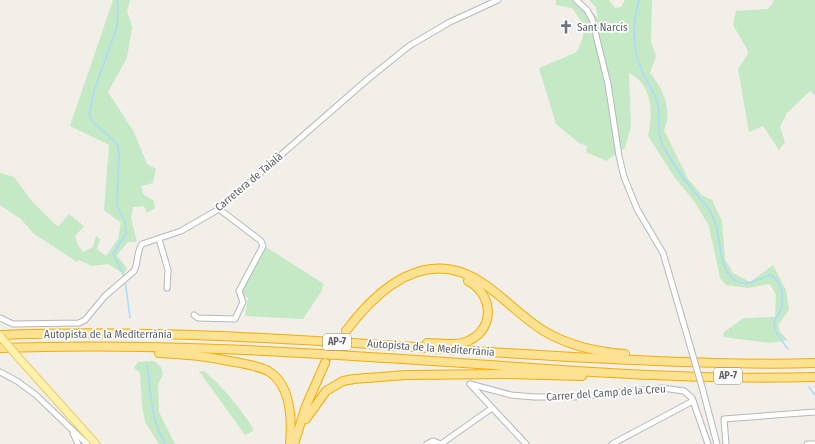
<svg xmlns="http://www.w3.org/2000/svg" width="815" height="444" viewBox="0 0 815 444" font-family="'Fira Sans Condensed',sans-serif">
  <rect width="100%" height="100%" fill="#f1efe8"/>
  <g fill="#c5e8c5">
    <polygon points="113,0 130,0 127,11 132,27 127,58 108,92 134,132 147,164 156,169 153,183 141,186 143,194 154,201 155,208 147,213 144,206 133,207 131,218 137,242 128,242 117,255 127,269 124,274 108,264 92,266 79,260 77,262 34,234 21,219 0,205 0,173 14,177 31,200 58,227 69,214 84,226 75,236 78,245 83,252 93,247 96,236 100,239 97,249 106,256 118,239 121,223 104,210 109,145 70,126"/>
    <path d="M556,0H577L598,18L596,7L589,0H609L615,8L621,7L625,0H652L651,42L656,56L650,73C663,88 673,111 664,130L688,179L702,195L712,200L722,221L725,259L733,273L750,282L773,265L786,290L789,310L778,325L780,332L788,340L770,343L723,337L724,332L744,318L775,317L776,295L770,284L748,288L726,285L720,278L709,226L694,201L675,178L648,136C653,113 653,85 629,73L631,127L625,148L606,161L586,152L587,146L579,143L556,124L539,68L577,52C587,30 586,27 572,8L556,5Z"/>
    <polygon points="773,0 815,0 815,96 810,91 787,113 780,127 785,142 779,150 763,126 749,132 738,69 748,54 747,49 733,25 736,11 768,9 773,3"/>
    <polygon points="266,247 324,284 321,292 303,319 245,316 248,298 243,295 242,289"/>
    <polygon points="154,361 161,367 163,374 158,385 159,412 175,444 159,444 145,422 142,404 140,373 134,368 138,362"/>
    <path d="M199,371H204C222,385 240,409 253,428V431L245,435Z"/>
  </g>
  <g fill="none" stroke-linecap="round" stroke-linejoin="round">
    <g stroke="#aadaff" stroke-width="1.5">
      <polyline points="118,0 117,27 94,91 89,115 93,122 117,144 119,153 117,206 125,221 126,234 113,254 124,276"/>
      <path d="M639,0C633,22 632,47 641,68C645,80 653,89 657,101C662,117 655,133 664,148C671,160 679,173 688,184C696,195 708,205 713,217C722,236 717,261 731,277C742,290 759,279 770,275C783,281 785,299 780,311C778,315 774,320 774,325C775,334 783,342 788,349"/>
      <polyline points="125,280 130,318"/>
      <path d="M147,365C151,391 150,421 166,444"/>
      <polyline points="809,387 815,395"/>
    </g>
    <polyline stroke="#ccccc8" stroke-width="8" stroke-dasharray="8 4" stroke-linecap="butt" points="325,363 346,331"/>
    <g stroke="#b5b8bc" stroke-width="7">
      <g id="minor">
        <polyline points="576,0 587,10 592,19 608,84 619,156 624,177 637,209 663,253 691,349"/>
        <polyline points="159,239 168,270 167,288"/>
        <polyline points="194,315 198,318 235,319 243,302 239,291 263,246 261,241 219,209"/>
        <path d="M0,318L13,324L79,323L85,320L105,296L134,271C139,262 136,252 142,244L181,231L219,209L368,79L409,46L450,22L498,0"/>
        <polyline points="0,372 17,381 36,395 87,444"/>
        <polyline points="470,384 511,395 534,397 574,397 662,388 684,391 692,398 708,444"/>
        <polyline points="470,384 526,444"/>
        <polyline points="702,387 717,444"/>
        <polyline points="73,433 78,444"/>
        <polyline points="427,444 433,441 441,444"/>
        <polyline points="441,444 492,408"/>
        <polyline points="612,444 693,401"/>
        <polyline points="726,444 724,419 815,412"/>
        <polyline points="807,444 815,444"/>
      </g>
    </g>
    <g stroke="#f2c960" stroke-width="9">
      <polyline id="major" points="18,357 96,444"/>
    </g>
    <g stroke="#f9ab00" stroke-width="10">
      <g id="highway">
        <path d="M346,331C379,287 428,245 484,284C505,298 522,318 544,331C569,346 596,352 625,354"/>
        <path d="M0,335C204,327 407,349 610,359C678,362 747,365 815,363"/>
        <path d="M427,343C441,343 458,347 470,340C496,327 492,293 468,281"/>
        <path d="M0,348C164,342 328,354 491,365C599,373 707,380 815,377"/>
        <path d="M159,353C182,354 206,356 229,361C242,363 256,365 268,371C292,385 292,420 290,444"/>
        <polyline points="306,419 326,391 343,381 354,379 406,375 506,374 582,376"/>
        <polyline points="294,444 306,406 325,363"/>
      </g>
    </g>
    <use href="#minor" stroke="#fff" stroke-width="5"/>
    <use href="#major" stroke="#fff2af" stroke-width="7"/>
    <use href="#highway" stroke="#fde293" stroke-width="8"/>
    <g stroke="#b5b8bc" stroke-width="7" stroke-linecap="butt">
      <polyline id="minor-bridge" points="691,349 702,387"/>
    </g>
    <g stroke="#f2c960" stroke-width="9" stroke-linecap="butt">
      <polyline id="major-bridge" points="0,336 18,357"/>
    </g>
    <use href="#minor-bridge" stroke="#fff" stroke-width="5"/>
    <use href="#major-bridge" stroke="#fff2af" stroke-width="7"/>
  </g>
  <defs>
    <g id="church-bare" transform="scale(1.08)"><path d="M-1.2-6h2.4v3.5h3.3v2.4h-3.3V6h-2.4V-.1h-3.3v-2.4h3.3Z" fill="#6b7280" stroke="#fff" stroke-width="2.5" paint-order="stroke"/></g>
  </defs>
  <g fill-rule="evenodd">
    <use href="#church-bare" x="566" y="27"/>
  </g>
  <g text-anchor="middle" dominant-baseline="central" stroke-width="3.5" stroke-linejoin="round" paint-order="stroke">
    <g fill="#fff" stroke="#8f9295" stroke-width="1">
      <rect x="323" y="334" width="28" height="16" rx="3"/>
      <rect x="714" y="368" width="28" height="16" rx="3"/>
    </g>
    <g font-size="10" font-weight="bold" fill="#5f6368">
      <text x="337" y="342">AP-7</text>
      <text x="728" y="376">AP-7</text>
    </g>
    <g font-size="11" fill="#5b616d" stroke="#fff" text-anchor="start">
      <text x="577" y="27">Sant Narcís</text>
    </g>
    <g font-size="11" fill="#5f6368" stroke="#fff">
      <text transform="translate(249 182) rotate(-40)">Carretera de Taialà</text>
      <text x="108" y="334">Autopista de la Mediterrània</text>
      <text transform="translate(431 348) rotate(4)">Autopista de la Mediterrània</text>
      <text transform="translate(606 393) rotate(-4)">Carrer del Camp de la Creu</text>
    </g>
  </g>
</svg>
